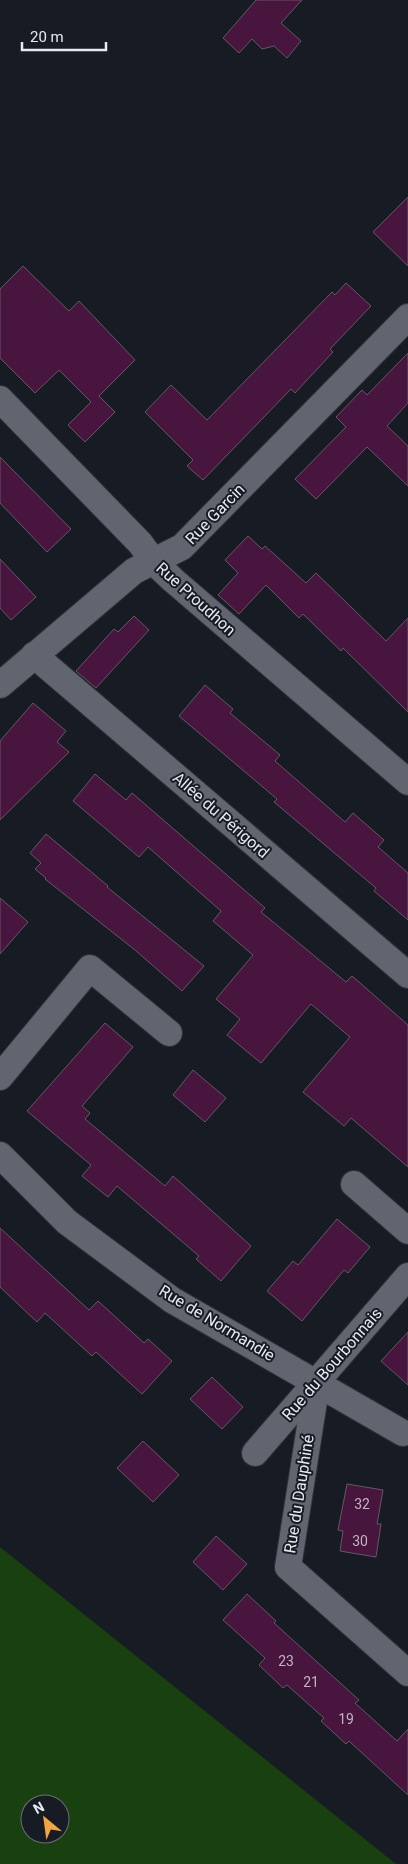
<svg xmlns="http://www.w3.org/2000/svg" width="408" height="1864" viewBox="0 0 408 1864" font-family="Roboto,sans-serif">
  <rect width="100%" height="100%" fill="#171b24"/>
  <path fill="#18410f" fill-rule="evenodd" d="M0,1547L396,1864H0ZM30,1804H60V1834H30Z"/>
  <g fill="#47153d" stroke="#645961">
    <polygon points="256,0 302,0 281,23 301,41 287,58 274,46 262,49 252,39 239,53 223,38"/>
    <polygon points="408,197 408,266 373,232"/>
    <polygon points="23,266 69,311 79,301 135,360 99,396 115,412 85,442 68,425 91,402 59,370 35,393 0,358 0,289"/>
    <polygon points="346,283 371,306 330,349 333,352 295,393 291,389 203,480 187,466 193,460 145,412 171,385 207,420 332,292 335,295"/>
    <polygon points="408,353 408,403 387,426 408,446 408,486 367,447 316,499 295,479 346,427 336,417 362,390 367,395"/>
    <polygon points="0,457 71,529 47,552 0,503"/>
    <polygon points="248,536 262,549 265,546 306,583 316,573 386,641 408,618 408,712 343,648 341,651 303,614 299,618 266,585 239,614 218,595 238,573 225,560"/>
    <polygon points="0,559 36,597 11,620 0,608"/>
    <polygon points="134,616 149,630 96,688 76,671 114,629 118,632"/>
    <polygon points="205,685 233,709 230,713 280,755 275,761 345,822 353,813 384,840 378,847 408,873 408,920 374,891 376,888 274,802 277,799 179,716"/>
    <polygon points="33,703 66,731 57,742 69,752 0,820 0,741"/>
    <polygon points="95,774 126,800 132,793 265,908 261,912 346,982 352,976 408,1025 408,1167 351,1118 344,1126 303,1092 350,1037 311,1004 261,1063 227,1035 240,1019 216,999 253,955 213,921 221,911 148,847 139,857 73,801"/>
    <polygon points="46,834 108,886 107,887 204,966 182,991 135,950 45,879 46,878 35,869 41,863 30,853"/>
    <polygon points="0,898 28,922 0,954"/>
    <polygon points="105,1023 133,1047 82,1106 90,1113 85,1119 165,1186 173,1176 251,1246 221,1281 196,1259 199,1256 117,1186 108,1197 82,1176 91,1165 27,1111"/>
    <polygon points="193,1070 226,1098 205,1122 173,1095"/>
    <polygon points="337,1219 370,1247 348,1273 344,1270 302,1321 267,1291 293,1261 298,1265"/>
    <polygon points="0,1228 89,1310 98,1301 144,1343 148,1339 172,1361 142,1394 96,1352 92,1356 45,1313 37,1322 0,1287"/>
    <polygon points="408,1332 408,1385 381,1361"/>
    <polygon points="212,1377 243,1407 222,1429 190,1399"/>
    <polygon points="143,1441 179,1475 153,1502 117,1468"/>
    <polygon points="347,1484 383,1490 377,1524 381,1524 376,1557 340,1551 343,1531 338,1530"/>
    <polygon points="216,1536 247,1564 223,1590 193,1562"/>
    <polygon points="247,1594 276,1621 274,1623 359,1700 355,1703 397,1741 408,1729 408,1795 349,1741 346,1744 321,1721 324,1718 287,1685 283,1688 259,1665 265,1658 223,1620"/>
  </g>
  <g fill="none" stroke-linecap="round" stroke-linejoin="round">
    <g stroke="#31343a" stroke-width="28">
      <g id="minor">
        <polyline points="0,399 140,543 154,562 173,580 408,782"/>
        <polyline points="34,655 408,975"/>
        <polyline points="0,685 134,571 182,547 408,317"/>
        <polyline points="0,1077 90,968 169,1033"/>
        <polyline points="0,1155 67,1222 172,1300 403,1433"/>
        <polyline points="354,1184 408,1231"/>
        <polyline points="317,1382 288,1567 408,1673"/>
        <polyline points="255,1453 408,1276"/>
      </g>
    </g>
    <use href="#minor" stroke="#606570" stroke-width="26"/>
  </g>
  <g text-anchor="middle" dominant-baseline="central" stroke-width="4" stroke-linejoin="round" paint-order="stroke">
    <g font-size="14" fill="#bfb5c3">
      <text x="362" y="1504">32</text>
      <text x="360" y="1541">30</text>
      <text x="286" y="1661">23</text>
      <text x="311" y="1682">21</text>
      <text x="346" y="1719">19</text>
    </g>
    <g font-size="16" fill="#e7eaf0" stroke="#171b24">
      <text transform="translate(215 514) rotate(-46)">Rue Garcin</text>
      <text transform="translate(196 599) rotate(42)">Rue Proudhon</text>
      <text transform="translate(221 815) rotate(41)">Allée du Périgord</text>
      <text transform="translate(217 1323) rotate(31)">Rue de Normandie</text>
      <text transform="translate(332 1364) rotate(-49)">Rue du Bourbonnais</text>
      <text transform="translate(299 1494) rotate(-81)">Rue du Dauphiné</text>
    </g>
  </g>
  <g transform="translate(45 1819) rotate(331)"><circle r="24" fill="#171b24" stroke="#6a6e76"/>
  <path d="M0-4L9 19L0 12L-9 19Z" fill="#f4a444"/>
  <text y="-8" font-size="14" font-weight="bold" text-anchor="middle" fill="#e7eaf0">N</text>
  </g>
  <path d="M22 42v8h84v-8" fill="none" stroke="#e7eaf0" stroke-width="2.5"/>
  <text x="30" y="42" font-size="15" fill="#e7eaf0" stroke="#171b24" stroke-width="4" paint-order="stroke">20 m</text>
</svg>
